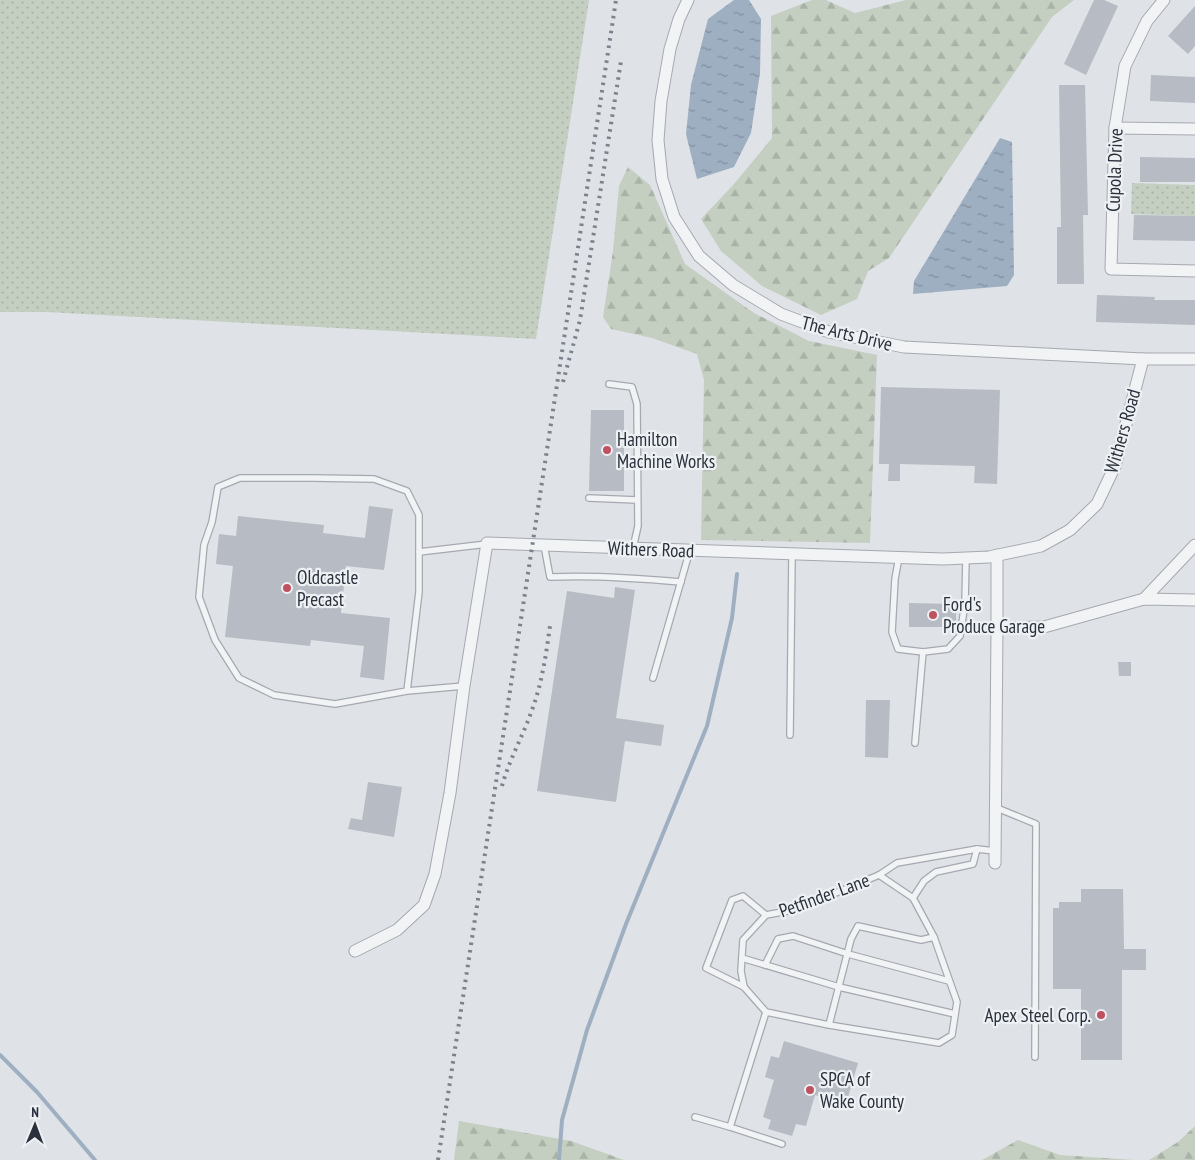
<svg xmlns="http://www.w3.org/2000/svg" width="1195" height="1160" viewBox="0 0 1195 1160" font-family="'PT Sans Narrow',sans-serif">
  <defs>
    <pattern id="grass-dots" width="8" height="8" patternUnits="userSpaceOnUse" patternTransform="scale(1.25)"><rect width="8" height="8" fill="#c5cfc1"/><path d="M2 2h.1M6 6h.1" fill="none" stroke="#a9b2a7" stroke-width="1.8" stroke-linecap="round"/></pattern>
    <pattern id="forest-firs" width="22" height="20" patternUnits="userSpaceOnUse" patternTransform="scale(1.25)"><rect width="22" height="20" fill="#c5cfc1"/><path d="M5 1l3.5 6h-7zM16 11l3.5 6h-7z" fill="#a9b2a7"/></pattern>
    <pattern id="water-ripples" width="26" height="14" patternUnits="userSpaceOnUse" patternTransform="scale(1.25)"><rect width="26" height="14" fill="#9eafc2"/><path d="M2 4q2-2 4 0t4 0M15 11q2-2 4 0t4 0" fill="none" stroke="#818f9f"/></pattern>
  </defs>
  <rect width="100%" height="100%" fill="#dfe2e6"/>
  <g fill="url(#grass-dots)">
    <polygon points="0,0 589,0 536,339 48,312 0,312"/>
    <polygon points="1132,183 1195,185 1195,216 1131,214"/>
  </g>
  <g fill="url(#forest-firs)">
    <polygon points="812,0 826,0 855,13 906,0 1074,0 1052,17 889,258 868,271 857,299 821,315 762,286 721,251 701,219 734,184 772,138 771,16"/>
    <polygon points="628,167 650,185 685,264 754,313 809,341 877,355 870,543 701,540 704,380 697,354 652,338 611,329 603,317 613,251 619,186"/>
    <polygon points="459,1121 571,1141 624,1160 454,1160"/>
    <polygon points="1195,1126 1195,1160 1149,1160 1178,1142"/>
    <polygon points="1018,1140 1060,1155 1134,1160 982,1160"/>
  </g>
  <g fill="url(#water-ripples)">
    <polygon points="734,0 749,0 761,19 760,73 751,133 734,167 697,179 686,134 691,85 708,19"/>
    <polygon points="1000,138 1012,142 1014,275 1007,286 913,294 914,281"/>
  </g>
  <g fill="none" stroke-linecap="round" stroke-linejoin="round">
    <g stroke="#9eafc2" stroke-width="4">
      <polyline points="0,1055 37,1092 95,1160"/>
      <polyline points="559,1160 562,1120 587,1030 626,924 707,726 732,618 737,574"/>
    </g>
  </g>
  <g fill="#b7bbc3">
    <polygon points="1094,0 1104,0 1118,6 1086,75 1064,64"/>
    <polygon points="1195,6 1195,46 1188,54 1168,36"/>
    <polygon points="1151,75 1195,77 1195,103 1150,101"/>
    <polygon points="1059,85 1085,85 1088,215 1083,215 1084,284 1057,284 1057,227 1061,227"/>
    <polygon points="1140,157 1195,158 1195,182 1140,182"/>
    <polygon points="1134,215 1195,216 1195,241 1133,240"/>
    <polygon points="1097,295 1155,297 1154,300 1195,300 1195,325 1096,322"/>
    <polygon points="881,387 1000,390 997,484 974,483 975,466 900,464 900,481 888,481 889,464 879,464"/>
    <polygon points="591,410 624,410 624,491 589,491"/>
    <polygon points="369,506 393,509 384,570 346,566 341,613 390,618 384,680 360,677 364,646 311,640 310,646 225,637 233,566 216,564 219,534 236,536 238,516 324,525 323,533 365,538"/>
    <polygon points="615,587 635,590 616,718 664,725 661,746 625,741 616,802 537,791 567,591 614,598"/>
    <polygon points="909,603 956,604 956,627 909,627"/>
    <polygon points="1118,662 1131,662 1131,676 1119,676"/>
    <polygon points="866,700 890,700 888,758 865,757"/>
    <polygon points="368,782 402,787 394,837 348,829 351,818 362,820"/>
    <polygon points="1081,889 1123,889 1124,949 1146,949 1146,970 1122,970 1122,1060 1081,1060 1081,989 1053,989 1053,908 1059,908 1059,902 1081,902"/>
    <polygon points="784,1041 858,1063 846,1104 815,1095 806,1126 796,1124 792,1136 768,1129 771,1120 763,1117 774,1080 765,1077 771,1056 779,1058"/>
  </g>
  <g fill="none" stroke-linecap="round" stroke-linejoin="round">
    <g stroke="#a5a9b0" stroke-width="8">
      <g id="service">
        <polyline points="609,384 632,387 637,404 638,526 633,548"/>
        <polyline points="589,498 637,500"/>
        <path d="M544,545L550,577C594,575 637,578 681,582"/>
        <polyline points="419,552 487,544"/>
        <polyline points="899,557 895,579 892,632 898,649 923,652 948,649 960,636 965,603 966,558"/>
        <polyline points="653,678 690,550"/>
        <polyline points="407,691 419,592 419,515 407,491 374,479 313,478 240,478 218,487 212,522 204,545 199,597 215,640 239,678 274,695 335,704 407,691 464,686"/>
        <polyline points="790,735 792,554"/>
        <polyline points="915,743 923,652"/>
        <polyline points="997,808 1036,824 1035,1057"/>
        <polyline points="879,875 913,898 934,937"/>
        <polyline points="913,898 924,881 936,872 973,864 977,849"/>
        <polyline points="742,958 839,987 955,1014"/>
        <polyline points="765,965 778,939 793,936 848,954 949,981"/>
        <polyline points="744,987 706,968 732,900 743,896 766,915"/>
        <polyline points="766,1012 730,1127 782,1144"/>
        <polyline points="829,1025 939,1043 952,1035 957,1002 934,937 921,940 858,926 851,939 829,1025 766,1012 744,987 741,971 743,940 766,915 793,910 826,897 879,875 897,863 977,849 995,851"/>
        <polyline points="695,1117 730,1127"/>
      </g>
    </g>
    <g stroke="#a5a9b0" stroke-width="13">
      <g id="minor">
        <polyline points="688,0 679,19 670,49 661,101 658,140 662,179 674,217 699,256 733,285 781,314 829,332 904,347 1143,359 1195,359"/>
        <polyline points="1164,0 1147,21 1125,66 1115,128 1111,269 1195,271"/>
        <polyline points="1115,128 1195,129"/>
        <polyline points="997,555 997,628 1044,627 1144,599 1195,600"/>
        <polyline points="1144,599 1195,545"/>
        <polyline points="995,863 997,628"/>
        <polyline points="355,951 397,930 424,905 435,874 450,793 464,686 487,543 943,559 989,557 1041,546 1070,530 1097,504 1115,466 1143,359"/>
      </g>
    </g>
    <use href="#service" stroke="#f1f3f5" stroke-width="5.5"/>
    <use href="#minor" stroke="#f1f3f5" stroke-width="11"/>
    <g stroke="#7a828e" stroke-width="4" stroke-dasharray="2.5 5" stroke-linecap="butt">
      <polyline points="563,382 580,320 621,61"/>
      <path d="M502,786C509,760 523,736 532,710C542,683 546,655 550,626"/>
      <polyline points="438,1160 616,0"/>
    </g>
  </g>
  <g fill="#be5261" stroke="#eef1f4" stroke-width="2">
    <circle cx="607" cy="450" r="5"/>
    <circle cx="287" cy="588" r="5"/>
    <circle cx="933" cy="615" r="5"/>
    <circle cx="1101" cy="1015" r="5"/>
    <circle cx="810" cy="1090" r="5"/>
  </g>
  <g text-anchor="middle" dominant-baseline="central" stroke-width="4.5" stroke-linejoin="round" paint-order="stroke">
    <g font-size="19" fill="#2a303c" stroke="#eef1f4">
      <text transform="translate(1114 170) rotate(-88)">Cupola Drive</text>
      <text transform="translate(847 333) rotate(14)">The Arts Drive</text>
      <text transform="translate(1122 431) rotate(-74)">Withers Road</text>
      <text transform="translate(651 549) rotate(2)">Withers Road</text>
      <text transform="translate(824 895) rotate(-20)">Petfinder Lane</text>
    </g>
    <g font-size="19" fill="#2a303c" stroke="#eef1f4" text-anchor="start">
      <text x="617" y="439">Hamilton<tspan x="617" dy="22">Machine Works</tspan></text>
      <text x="297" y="577">Oldcastle<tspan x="297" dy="22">Precast</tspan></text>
      <text x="943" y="604">Ford's<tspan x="943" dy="22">Produce Garage</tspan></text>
      <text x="1091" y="1015" text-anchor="end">Apex Steel Corp.</text>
      <text x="820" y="1079">SPCA of<tspan x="820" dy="22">Wake County</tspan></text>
    </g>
  </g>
  <g transform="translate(35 1125) rotate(1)" stroke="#eef1f4" stroke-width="4" paint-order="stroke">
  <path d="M0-4L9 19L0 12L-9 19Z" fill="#2a303c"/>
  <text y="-8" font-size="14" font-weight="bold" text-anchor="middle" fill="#2a303c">N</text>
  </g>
</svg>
